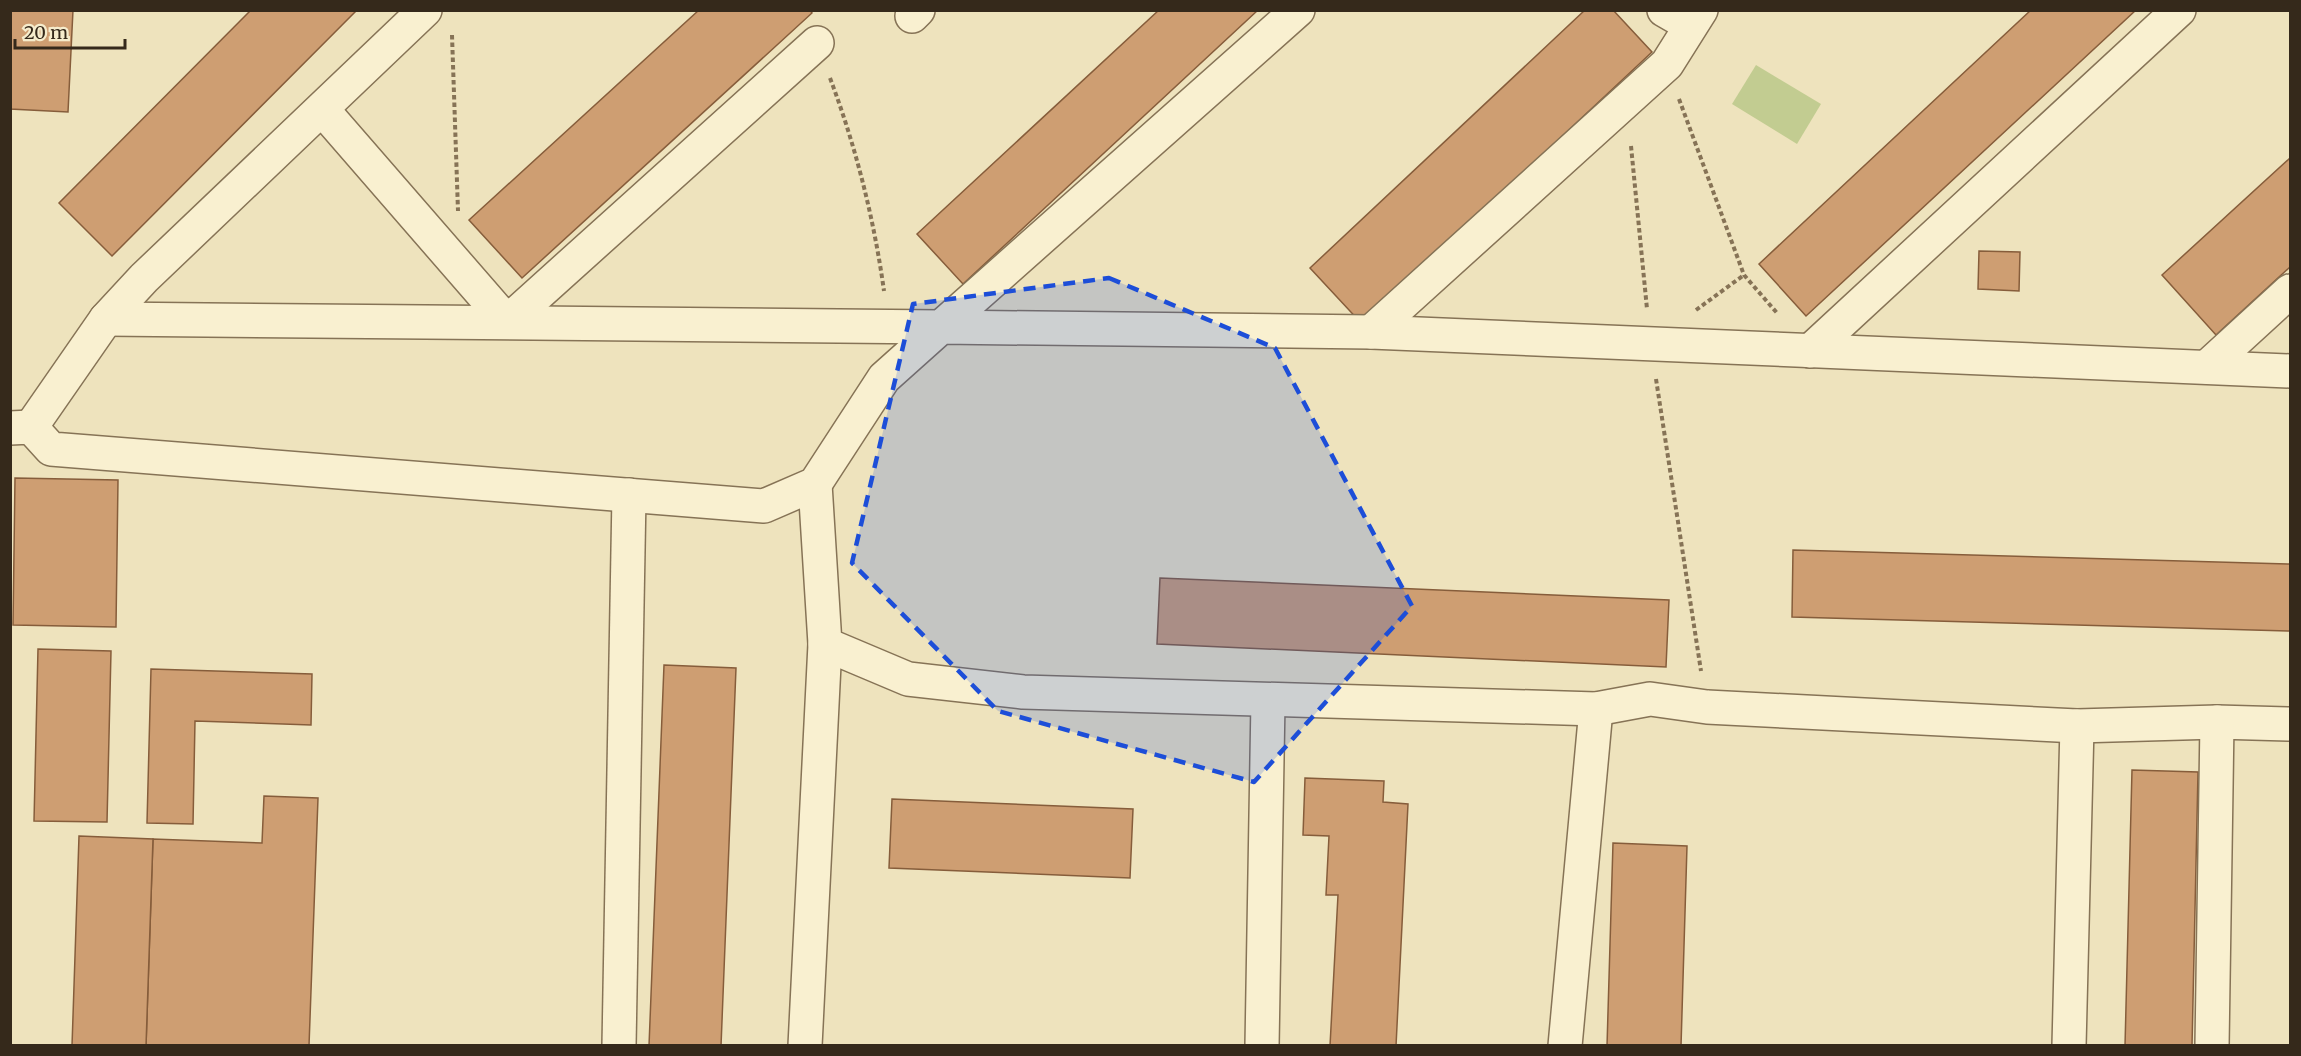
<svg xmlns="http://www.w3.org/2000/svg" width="2301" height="1056" viewBox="0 0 2301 1056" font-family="Merriweather,serif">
  <rect width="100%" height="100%" fill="#eee3bd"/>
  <polygon fill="#c2cc91" points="1756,65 1821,104 1797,144 1732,104"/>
  <g fill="#ce9e72" stroke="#865d3b" stroke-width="1.5">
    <polygon points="10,10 73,10 68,112 10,109"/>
    <polygon points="251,10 357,10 112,256 59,203"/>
    <polygon points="699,10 810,10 812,13 522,278 469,220"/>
    <polygon points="1159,10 1258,10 963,284 917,234"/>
    <polygon points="1585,10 1613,10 1652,52 1362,324 1310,268"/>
    <polygon points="2031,10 2136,10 1806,316 1759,264"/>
    <polygon points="2290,158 2290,267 2216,335 2162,275"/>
    <polygon points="1979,251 2020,252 2019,291 1978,289"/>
    <polygon points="15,478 118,480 116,627 13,625"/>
    <polygon points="1793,550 2290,564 2290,631 1792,617"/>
    <polygon points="1160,578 1669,600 1666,667 1157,644"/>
    <polygon points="38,649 111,651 107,822 34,821"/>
    <polygon points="664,665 736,668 721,1046 649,1046"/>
    <polygon points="151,669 312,674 311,725 195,721 193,824 147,823"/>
    <polygon points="2132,770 2198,772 2192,1046 2125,1046"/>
    <polygon points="1305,778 1384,781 1383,802 1408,804 1396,1046 1330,1046 1338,895 1326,895 1329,836 1303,835"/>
    <polygon points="264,796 318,798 309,1046 146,1046 153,839 262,843"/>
    <polygon points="892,799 1133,809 1130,878 889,868"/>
    <polygon points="79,836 153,839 146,1046 72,1046"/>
    <polygon points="1613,843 1687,846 1681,1046 1607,1046"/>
  </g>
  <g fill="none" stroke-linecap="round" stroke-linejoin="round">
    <g stroke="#867356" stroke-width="36">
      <g id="minor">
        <polyline points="1664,10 1690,25"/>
        <polyline points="912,16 918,10"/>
        <polyline points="322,109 507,322 817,43"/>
        <polyline points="106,319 941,327 1298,10"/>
        <polyline points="1371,332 1667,64 1701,10"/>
        <polyline points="1810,351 2179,10"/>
        <polyline points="2207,367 2290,291"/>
        <polyline points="31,427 106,319 144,278 425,10"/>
        <polyline points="10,428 31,427 51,449 764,506 815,484 884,378 941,327 1371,332 2290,371"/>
        <polyline points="815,484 825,644 908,679 1023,692 1596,709 1650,699 1707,707 2077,726 2217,722 2290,724"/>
        <polyline points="619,1046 629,495"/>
        <polyline points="805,1046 825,644"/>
        <polyline points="1262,1046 1268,701"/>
        <polyline points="1565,1046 1596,709"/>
        <polyline points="2069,1046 2077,726"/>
        <polyline points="2212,1046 2217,722"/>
      </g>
    </g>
    <g stroke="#867356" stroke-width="4" stroke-dasharray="4.5 3" stroke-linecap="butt">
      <polyline points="452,35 458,211"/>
      <path d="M830,78C856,147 874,219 884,291"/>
      <polyline points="1679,99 1744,275 1777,313"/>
      <polyline points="1631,146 1647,309"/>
      <polyline points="1696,310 1744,275"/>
      <polyline points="1656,379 1701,671"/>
    </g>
    <use href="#minor" stroke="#f9f0d0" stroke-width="33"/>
  </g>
  <path fill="#1d4ed8" fill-opacity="0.2" stroke="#1d4ed8" stroke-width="4.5" stroke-dasharray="12 8" stroke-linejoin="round" d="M1109,278L1275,348L1412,606L1254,782L998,711L852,563L913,304Z"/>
  <rect width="2301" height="1056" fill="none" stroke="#35291b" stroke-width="24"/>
  <path d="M15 39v9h110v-9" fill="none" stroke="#35291b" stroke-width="3"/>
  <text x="24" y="39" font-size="18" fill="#35291b" stroke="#f6eccc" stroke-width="4.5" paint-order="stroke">20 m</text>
</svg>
